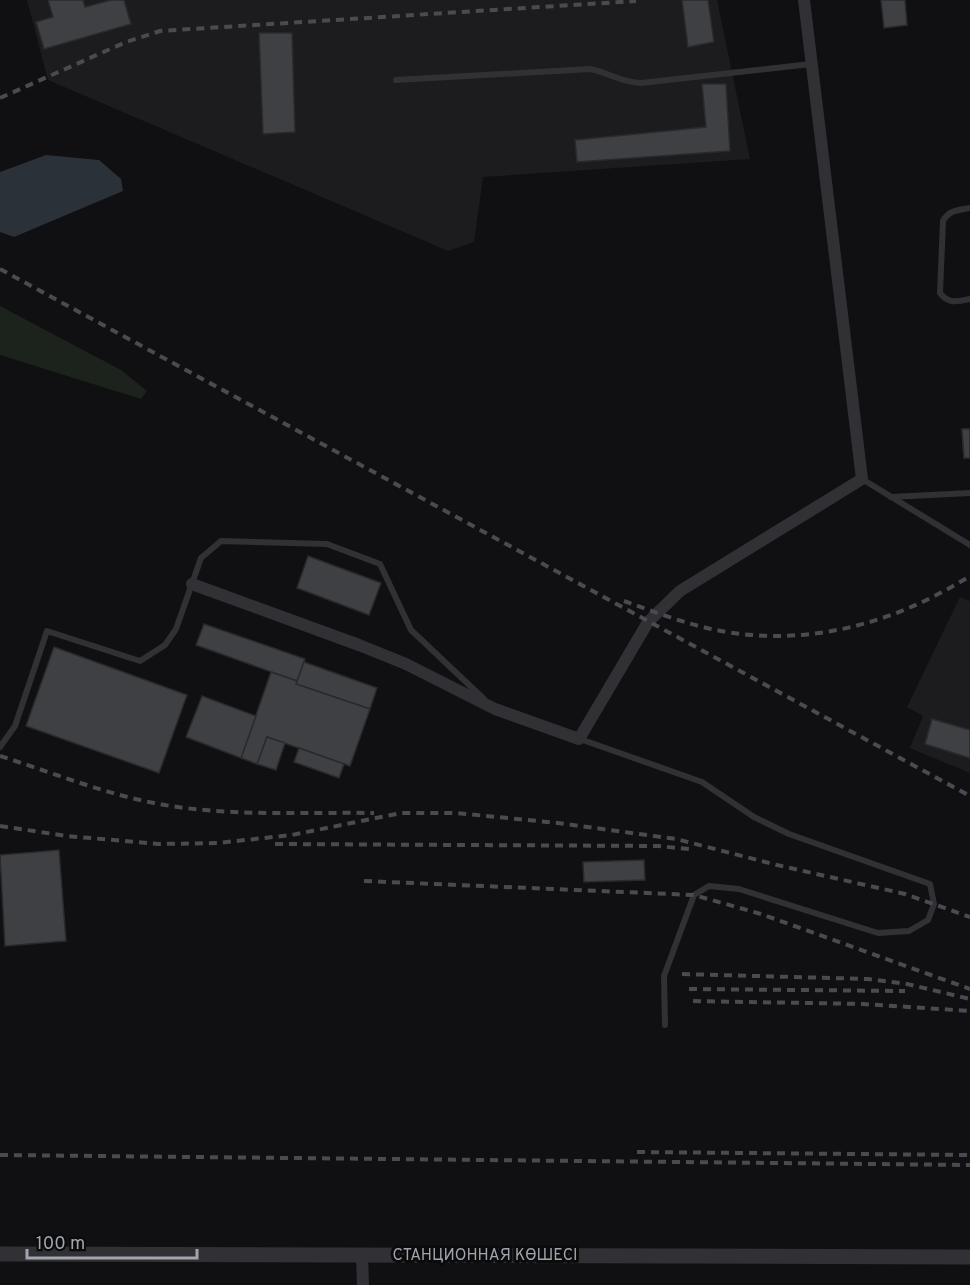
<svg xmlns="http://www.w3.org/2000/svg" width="970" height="1285" viewBox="0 0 970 1285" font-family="Overpass,sans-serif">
  <rect width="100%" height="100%" fill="#100f11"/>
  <g fill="#1c1c1e">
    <polygon points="27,0 717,0 750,159 483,177 474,242 448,251 48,80"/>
    <polygon points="960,597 970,601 970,773 910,748 923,716 907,707"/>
  </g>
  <polygon fill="#1c231d" points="0,306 121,370 147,391 141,399 0,355"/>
  <polygon fill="#2a3138" points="46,155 99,160 121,179 123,191 14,237 0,232 0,172"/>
  <g fill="#3f4044" stroke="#2a2a2c" stroke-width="1.5">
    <polygon points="48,0 83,0 85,7 111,0 124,0 131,24 44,49 36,22 53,17"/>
    <polygon points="682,0 708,0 714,42 688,47"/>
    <polygon points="881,0 905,0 907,25 884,28"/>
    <polygon points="259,33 292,33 295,132 263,134"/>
    <polygon points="702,84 726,84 730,151 577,162 575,140 706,127"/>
    <polygon points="962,429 970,429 970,458 964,458"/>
    <polygon points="962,429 970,429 970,458 964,458"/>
    <polygon points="308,556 381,583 369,615 297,588"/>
    <polygon points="204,624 305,659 297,681 196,645"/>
    <polygon points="54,647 187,695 159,773 26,726"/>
    <polygon points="304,662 377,688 370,709 296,684"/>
    <polygon points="271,672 297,681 296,684 370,709 350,766 267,737 257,764 241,758"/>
    <polygon points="202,696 256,716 241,758 186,737"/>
    <polygon points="932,719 970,730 970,758 925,744"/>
    <polygon points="932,719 970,730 970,758 925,744"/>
    <polygon points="267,737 285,743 276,770 257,764"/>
    <polygon points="299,748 344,764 339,778 294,762"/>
    <polygon points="59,850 66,941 5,946 0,855"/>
    <polygon points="644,860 645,880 584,882 583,862"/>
  </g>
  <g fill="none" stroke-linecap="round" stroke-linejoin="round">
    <g stroke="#313135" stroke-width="6">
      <path d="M396,80L590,69C610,73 620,82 641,83L811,64"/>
      <path d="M970,208C959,210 949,210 943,221L940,293C948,304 957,302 970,299"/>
      <polyline points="862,479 970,545"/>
      <polyline points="891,497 970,493"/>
      <polyline points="580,739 702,782 754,817 789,834 930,884 934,904 928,920 909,931 878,933 739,889 709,886 694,895 664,976 665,1025"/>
      <polyline points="0,747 15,726 47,631 140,661 165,645 176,629 201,558 221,541 327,544 380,564 411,630 484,699"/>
    </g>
    <g stroke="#313135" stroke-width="12">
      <polyline points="192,584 359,645 406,664 495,709 579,739 648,622 680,591 862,479 804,0"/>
      <polyline points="362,1255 363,1285"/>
    </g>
    <polyline stroke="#313135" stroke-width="15" points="0,1254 970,1257"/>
    <g stroke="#4a4b50" stroke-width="4" stroke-dasharray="8 6" stroke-linecap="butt">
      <polyline points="0,98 126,42 160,31 636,1"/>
      <polyline points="0,269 970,796"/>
      <path d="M624,601C655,612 688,625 721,631C809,647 895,623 970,576"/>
      <path d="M0,756C51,772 102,793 154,803C224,817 303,812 374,813"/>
      <polyline points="0,826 67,836 159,844 218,843 292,835 401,813 456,813 558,823 676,839 777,865 905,894 970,917"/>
      <polyline points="275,844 658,846 689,849"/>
      <polyline points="364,881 694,895 761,914 970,989"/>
      <polyline points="682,974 868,979 907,984 970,999"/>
      <polyline points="689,989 905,991"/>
      <polyline points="693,1001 863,1004 970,1011"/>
      <polyline points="637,1152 970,1155"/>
      <polyline points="0,1155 970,1165"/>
    </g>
  </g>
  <g text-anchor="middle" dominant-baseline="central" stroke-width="6" stroke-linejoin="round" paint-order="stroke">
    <g font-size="16" fill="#a2a5b0" stroke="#0b0b0c">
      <text x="485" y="1256">СТАНЦИОННАЯ КӨШЕСІ</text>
    </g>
  </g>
  <path d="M27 1249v9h170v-9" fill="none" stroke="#a2a5b0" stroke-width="3"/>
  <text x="36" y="1249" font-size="18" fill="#a2a5b0" stroke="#0b0b0c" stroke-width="4.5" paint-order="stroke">100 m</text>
</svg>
